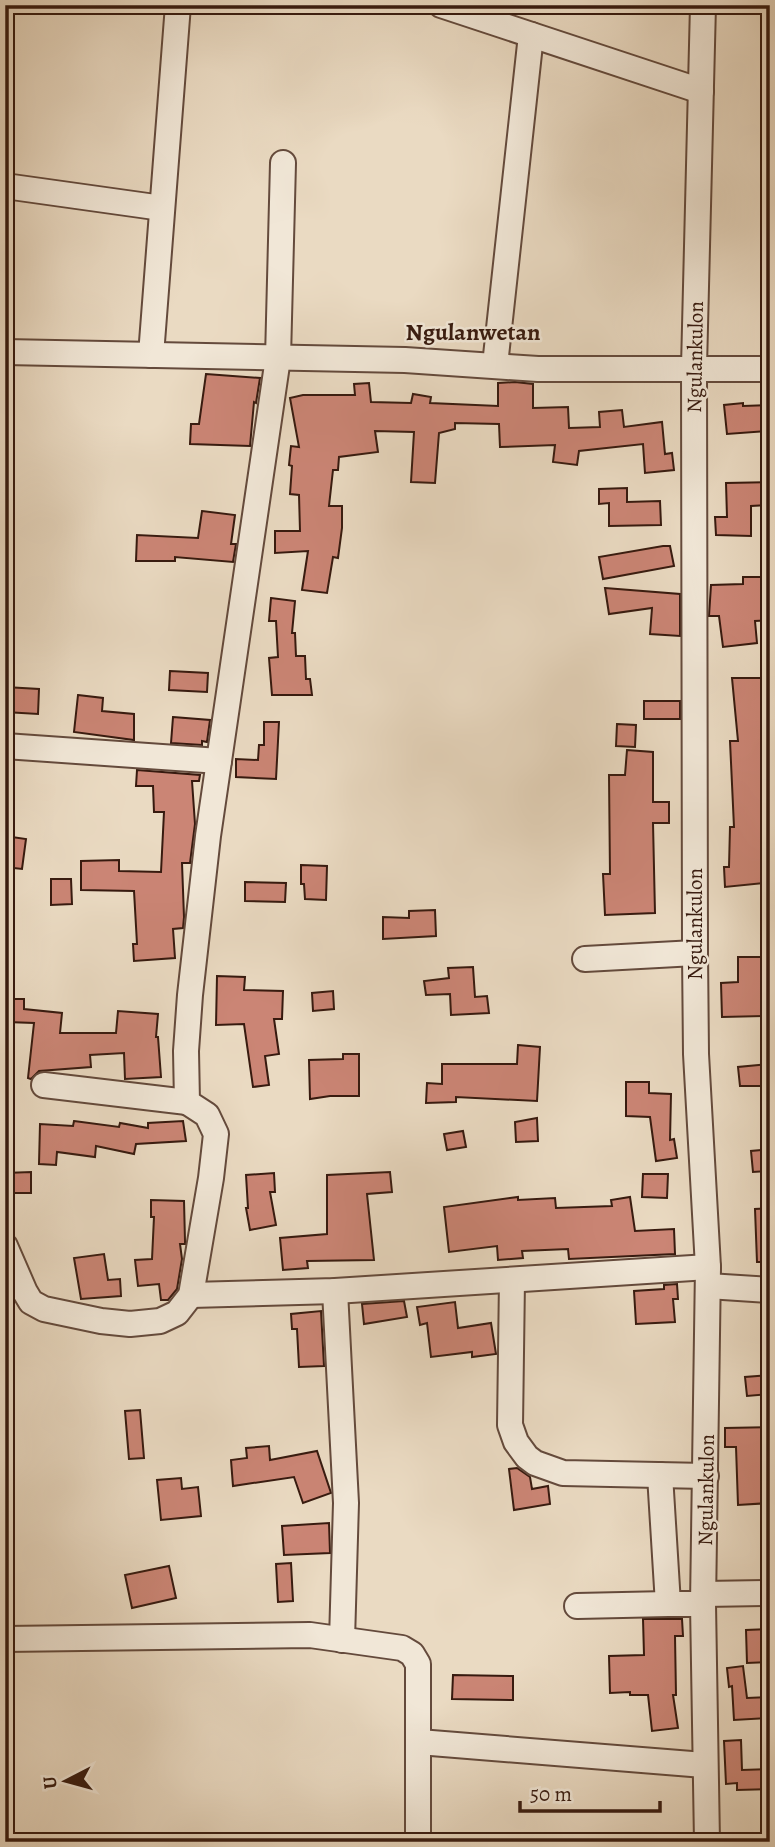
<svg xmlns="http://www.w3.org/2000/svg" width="775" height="1847" viewBox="0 0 775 1847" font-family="Alegreya,serif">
  <rect width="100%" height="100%" fill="#eadac2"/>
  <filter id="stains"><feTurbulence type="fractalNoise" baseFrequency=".00286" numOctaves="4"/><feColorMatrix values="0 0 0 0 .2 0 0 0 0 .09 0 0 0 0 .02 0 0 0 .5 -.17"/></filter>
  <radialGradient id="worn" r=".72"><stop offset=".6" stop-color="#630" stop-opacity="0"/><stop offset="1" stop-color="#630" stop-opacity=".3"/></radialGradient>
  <g fill="#cb8575" stroke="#371a0f" stroke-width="2">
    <polygon points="206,374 260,378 256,403 254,402 250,446 190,444 191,424 199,424"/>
    <polygon points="515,382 533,384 533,408 568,407 569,428 600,427 599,412 622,410 624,427 662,422 665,454 672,453 674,470 645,473 643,444 579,451 577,465 553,462 555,445 500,447 499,424 455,423 455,429 439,433 435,483 411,482 414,432 375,431 378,452 339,457 338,470 333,470 329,506 342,506 342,528 338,558 333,557 327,593 302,590 308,551 275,553 275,531 300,531 299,495 290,494 292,466 289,465 291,446 299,447 290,398 303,395 355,395 354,384 369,383 371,402 411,403 413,394 431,397 430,403 498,406 498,383"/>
    <polygon points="743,403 743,406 768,405 769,431 727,434 724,405"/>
    <polygon points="770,482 770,505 751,506 751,536 716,535 715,517 727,517 726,483"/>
    <polygon points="627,488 627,502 660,501 661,525 609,526 609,503 599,504 599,489"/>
    <polygon points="202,511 235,515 231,544 236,544 233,562 175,557 175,561 136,561 137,535 198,538"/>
    <polygon points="663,546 670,546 674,566 603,579 599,557"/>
    <polygon points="743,577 769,577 770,620 755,621 757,643 723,647 719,616 709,616 711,585 743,584"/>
    <polygon points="605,588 680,594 680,636 650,634 652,608 609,614"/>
    <polygon points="271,598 295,601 292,633 295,633 296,656 305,656 306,679 310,679 312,695 272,695 269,658 278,657 276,621 269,621"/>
    <polygon points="170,671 208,673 207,692 169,690"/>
    <polygon points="732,678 770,678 770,852 763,851 764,883 725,887 724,867 729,867 730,827 734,827 730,741 738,741"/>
    <polygon points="5,687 39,689 38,714 5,712"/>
    <polygon points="78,695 103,698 102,711 134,714 134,740 74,732"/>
    <rect x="644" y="701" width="36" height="18"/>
    <polygon points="173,717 210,720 207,742 202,741 202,745 171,743"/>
    <polygon points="264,722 279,722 276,779 236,777 236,759 258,760 259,745 264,745"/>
    <polygon points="617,724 636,725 635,747 616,746"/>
    <polygon points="627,750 653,752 653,802 669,802 669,823 653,823 655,913 605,915 603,874 610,874 609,775 625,775"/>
    <polygon points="137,770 200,775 199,781 192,781 195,824 190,863 182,863 184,917 183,928 173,929 175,958 134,961 133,944 137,944 134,891 81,890 81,861 119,860 119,871 161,872 164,812 154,812 153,786 136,786"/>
    <polygon points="5,836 26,839 22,869 5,867"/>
    <polygon points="301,865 327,866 326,900 305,899 304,884 301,884"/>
    <polygon points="51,879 71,879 72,904 51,905"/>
    <polygon points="245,882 286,883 285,902 245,901"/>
    <polygon points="435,910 436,936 383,939 383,917 409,918 409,911"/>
    <polygon points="738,957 766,957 767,1016 722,1017 721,983 738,982"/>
    <polygon points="473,967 475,997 487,996 489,1013 451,1015 450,994 426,995 424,981 449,978 448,968"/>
    <polygon points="217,976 245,977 244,990 283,991 282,1019 274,1019 279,1054 265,1056 269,1085 253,1087 244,1024 216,1025"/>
    <polygon points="333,991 334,1009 313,1011 312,993"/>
    <polygon points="7,999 24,999 24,1009 62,1013 60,1033 116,1033 118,1011 158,1014 156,1037 158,1037 161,1077 125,1079 124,1053 90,1055 91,1067 39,1071 31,1079 28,1078 34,1023 7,1022"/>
    <polygon points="518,1045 540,1047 537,1101 456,1097 456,1102 426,1103 427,1083 442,1084 442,1064 517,1064"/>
    <polygon points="343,1054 359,1054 359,1096 330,1096 310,1099 309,1060 343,1059"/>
    <polygon points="769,1064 770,1086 740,1086 738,1067"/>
    <polygon points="626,1082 649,1082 649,1093 671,1094 670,1140 674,1139 677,1158 656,1161 650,1117 626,1116"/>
    <polygon points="537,1118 538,1141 516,1142 515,1122"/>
    <polygon points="74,1121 119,1127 120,1123 148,1128 148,1123 183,1121 186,1141 136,1144 134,1154 96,1146 95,1157 57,1152 56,1165 39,1164 40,1124 73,1126"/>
    <polygon points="463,1131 466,1147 447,1150 444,1134"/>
    <polygon points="770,1149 770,1171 753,1172 751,1151"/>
    <polygon points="31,1172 31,1193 5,1193 5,1173"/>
    <polygon points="390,1172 392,1192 367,1194 374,1260 307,1261 308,1268 283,1270 280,1238 327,1234 327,1175"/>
    <polygon points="274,1173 275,1192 270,1192 276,1225 250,1230 246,1208 248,1208 246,1175"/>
    <polygon points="643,1174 668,1174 667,1198 642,1197"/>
    <polygon points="518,1197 518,1200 555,1198 556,1208 612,1206 611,1200 630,1197 635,1231 674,1229 675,1254 569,1259 568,1249 522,1251 523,1258 498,1260 497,1246 449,1252 444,1207"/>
    <polygon points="151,1200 184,1201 185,1241 185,1244 180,1244 182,1259 177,1289 168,1300 161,1300 159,1284 138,1286 135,1260 152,1259 154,1217 151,1217"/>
    <polygon points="770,1208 770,1262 757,1262 755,1209"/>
    <polygon points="104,1254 108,1280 120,1279 121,1296 81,1299 74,1258"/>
    <polygon points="677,1284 678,1299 673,1299 675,1322 636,1324 634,1291 664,1289 664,1285"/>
    <polygon points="404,1301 407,1317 364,1324 362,1304"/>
    <polygon points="455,1302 458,1328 491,1323 496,1354 472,1357 472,1352 431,1357 427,1323 420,1325 417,1307"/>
    <polygon points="321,1311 324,1366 299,1367 297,1329 292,1329 291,1314"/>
    <polygon points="770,1375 770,1394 747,1396 745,1377"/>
    <polygon points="140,1410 144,1458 129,1459 125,1411"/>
    <polygon points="770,1427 770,1503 738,1505 736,1447 725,1447 725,1428"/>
    <polygon points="269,1446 270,1460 317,1451 331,1493 303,1503 294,1477 233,1486 231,1460 247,1458 246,1448"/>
    <polygon points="517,1468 530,1477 532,1489 548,1486 550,1504 514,1510 509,1469"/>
    <polygon points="181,1478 182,1489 198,1487 201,1516 161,1520 157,1480"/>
    <polygon points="329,1523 330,1553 284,1555 282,1526"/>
    <polygon points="291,1563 293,1601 278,1602 276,1564"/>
    <polygon points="169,1566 176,1598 132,1608 125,1575"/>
    <polygon points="643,1619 682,1619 683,1636 675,1636 676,1695 673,1695 678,1728 652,1731 648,1695 630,1695 630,1692 610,1693 609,1656 644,1655"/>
    <polygon points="770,1629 770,1662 747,1663 746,1630"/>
    <polygon points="743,1666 747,1698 770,1697 770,1718 734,1720 732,1686 729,1687 727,1668"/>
    <polygon points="453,1675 513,1676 513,1700 452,1699"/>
    <polygon points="741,1740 742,1770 770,1769 770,1789 737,1790 737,1783 726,1784 724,1741"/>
  </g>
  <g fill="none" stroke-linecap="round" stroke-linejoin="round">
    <g stroke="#644a3c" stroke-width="28">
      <g id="minor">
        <polyline points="441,5 701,91"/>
        <polyline points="703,5 694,367 695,953 696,1054 708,1267 703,1604 707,1842"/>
        <polyline points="5,186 162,208"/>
        <polyline points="5,352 405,360 538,369 770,369"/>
        <polyline points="151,355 178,5"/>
        <polyline points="495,365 531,35"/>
        <polyline points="5,746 219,761"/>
        <polyline points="585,959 695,953"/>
        <polyline points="44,1085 187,1102"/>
        <polyline points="5,1246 25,1292 31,1302 44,1309 101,1321 130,1324 160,1321 177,1313 191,1295 211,1178 216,1134 207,1115 187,1102 186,1051 190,995 208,836 278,358 283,163"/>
        <polyline points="512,1280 510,1425 516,1442 527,1457 535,1463 563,1473 706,1476"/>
        <polyline points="708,1286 770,1290"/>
        <polyline points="335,1291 346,1503 342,1640"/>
        <polyline points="191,1295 335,1291 708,1267"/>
        <polyline points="660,1475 668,1604 703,1604"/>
        <polyline points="704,1594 770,1593"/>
        <polyline points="577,1606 668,1604"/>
        <polyline points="5,1639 310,1635 402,1648 412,1654 418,1664 418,1842"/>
        <polyline points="419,1742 704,1765"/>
      </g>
    </g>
    <use href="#minor" stroke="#f1e7d7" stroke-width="24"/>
  </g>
  <g text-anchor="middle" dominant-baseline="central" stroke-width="5" stroke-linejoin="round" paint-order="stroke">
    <g font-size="21" fill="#371a0f" stroke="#f1e7d7">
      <text transform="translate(695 357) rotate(-89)">Ngulankulon</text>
      <text transform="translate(695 924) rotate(-90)">Ngulankulon</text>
      <text transform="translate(706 1490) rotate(-89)">Ngulankulon</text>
    </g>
    <g font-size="24" font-weight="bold" fill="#371a0f" stroke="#f1e7d7">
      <text x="473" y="332">Ngulanwetan</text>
    </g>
  </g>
  <rect width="775" height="1847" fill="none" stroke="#eadac2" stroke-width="28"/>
  <rect x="7" y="7" width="761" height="1833" fill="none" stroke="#371a0f" stroke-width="3.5"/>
  <rect x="14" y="14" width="747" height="1819" fill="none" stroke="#371a0f" stroke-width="2"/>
  <g transform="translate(66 1781) rotate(264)" stroke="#f1e7d7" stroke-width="5" paint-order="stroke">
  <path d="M0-5L12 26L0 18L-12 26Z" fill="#371a0f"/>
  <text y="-10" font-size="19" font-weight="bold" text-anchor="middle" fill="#371a0f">U</text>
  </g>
  <path d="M520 1801v10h140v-10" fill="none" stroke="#371a0f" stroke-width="3.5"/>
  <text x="530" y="1801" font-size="21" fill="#371a0f" stroke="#f1e7d7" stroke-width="5" paint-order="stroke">50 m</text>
  <rect width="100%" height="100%" filter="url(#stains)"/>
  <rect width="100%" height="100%" fill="url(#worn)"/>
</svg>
